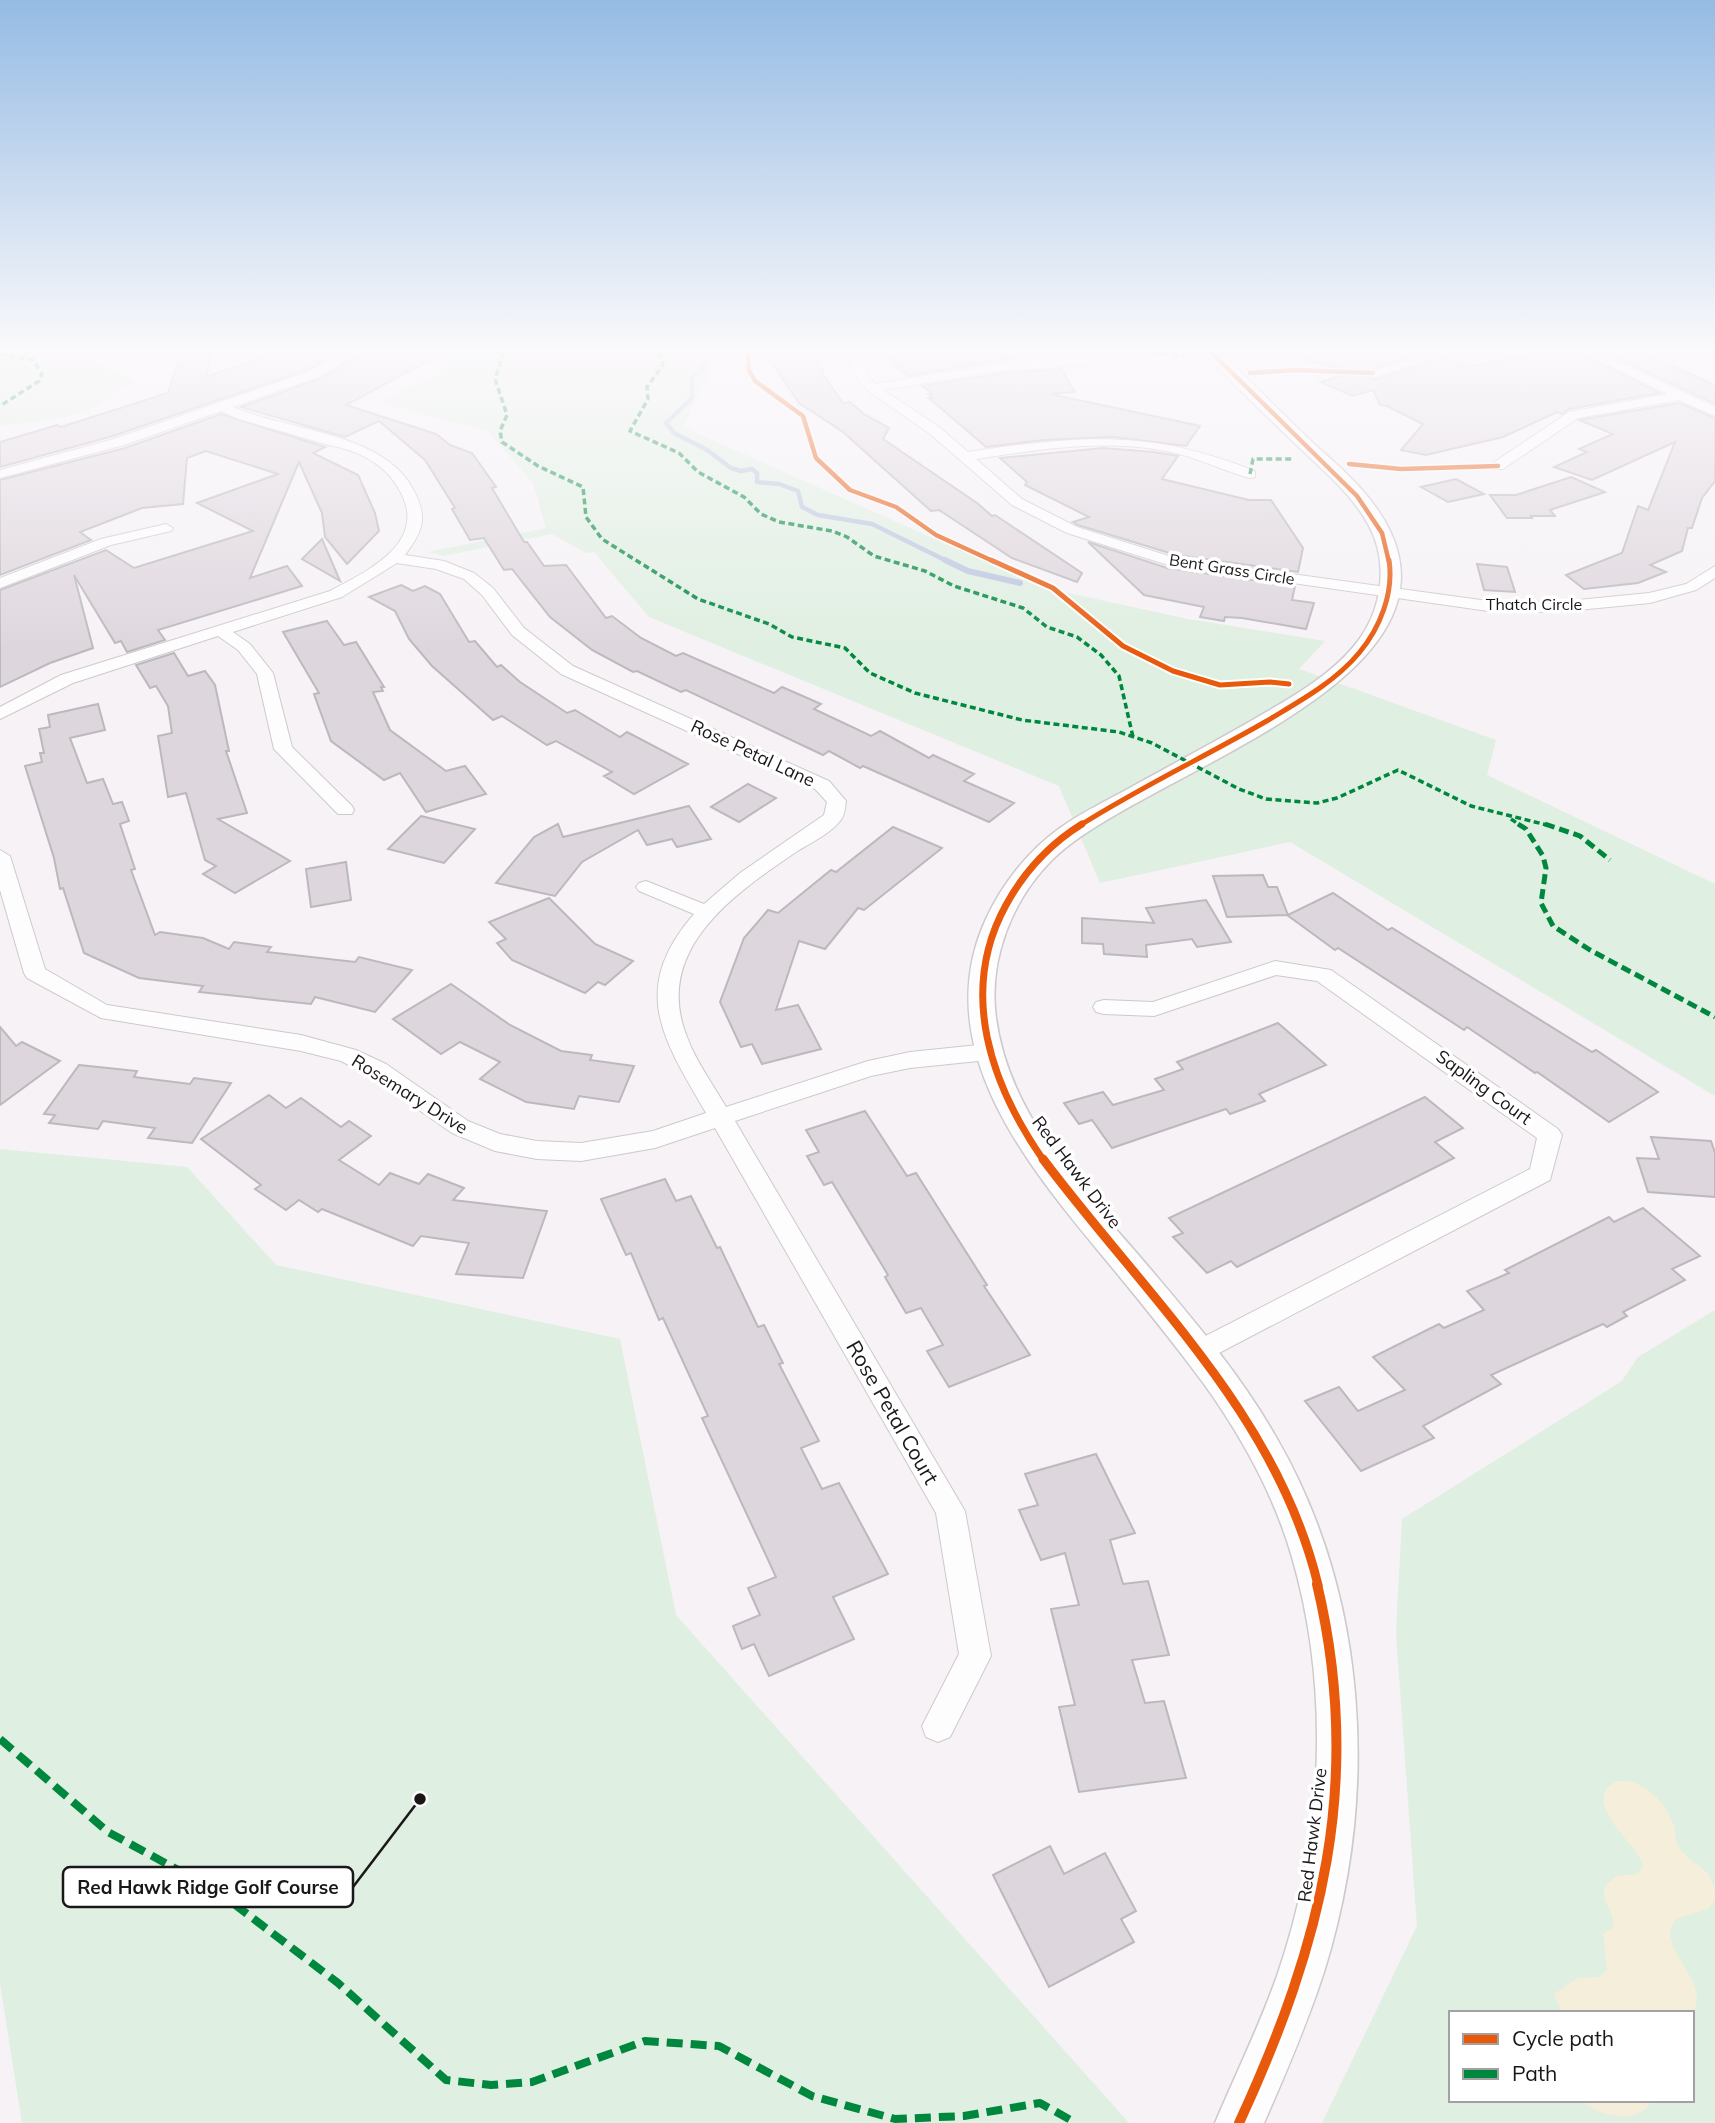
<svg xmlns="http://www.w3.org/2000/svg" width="1715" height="2123" viewBox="0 0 1715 2123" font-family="Mulish,sans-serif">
  <rect width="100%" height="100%" fill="#f6f2f6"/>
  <g fill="#dfefe1" fill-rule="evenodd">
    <path d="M0,352H77L134,382C119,387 112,399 98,406C74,419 28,422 0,426Z"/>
    <polygon points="459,352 720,352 683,427 1045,588 1188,619 1325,641 1299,669 1496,740 1487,775 1715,884 1715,1096 1290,842 1100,883 1059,786 649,617 594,552 586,553 552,534 444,556 428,552 546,528 533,483 487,431 378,402 435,376"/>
    <polygon points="0,1149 187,1167 276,1265 620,1339 676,1615 1129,2123 22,2123 0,1983"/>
    <path d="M1715,1310V2123H1322L1417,1926L1396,1633L1402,1519L1622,1381L1638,1357ZM1451,2013H1692V2100H1451Z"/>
  </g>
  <g fill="#f5eeda">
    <path d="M1617,1781C1643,1778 1667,1803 1674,1826C1676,1833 1675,1841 1679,1847C1693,1870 1715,1863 1715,1900L1708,1909L1676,1919C1652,1946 1715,1983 1692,2014L1562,2013L1554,1994L1577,1978L1599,1977L1607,1970L1603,1934L1613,1927C1616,1910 1600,1905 1605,1886L1616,1876L1637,1874L1643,1866C1641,1846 1576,1802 1617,1781Z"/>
    <path d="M1582,2100H1652C1643,2123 1600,2120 1582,2100Z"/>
  </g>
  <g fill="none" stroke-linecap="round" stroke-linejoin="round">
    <polyline stroke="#b9c5de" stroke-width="4.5" points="710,352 701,371 692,377 692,398 666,423 674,433 707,450 731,468 741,471 752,469 757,473 757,482 779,484 798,491 802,507 818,515 872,524 949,562"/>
    <polyline stroke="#b9c5de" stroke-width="6" points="945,560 968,571 1020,583"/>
  </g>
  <g fill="#ded6dd" stroke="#bcb9bc" stroke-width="2">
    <polygon points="181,352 212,352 206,377 279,352 340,352 309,369 113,436 0,467 0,442 57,425 61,427 168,393"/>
    <polygon points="365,352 441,354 346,405 436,434 450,445 472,453 496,487 492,488 524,542 527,542 544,566 566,565 606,618 612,616 641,638 676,656 683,653 774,693 782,687 821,704 814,709 871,736 880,731 929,758 933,755 974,774 964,781 1014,803 989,822 863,766 860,768 829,751 823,755 686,690 681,692 637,671 633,672 592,650 550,617 512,569 504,570 484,538 470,540 452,509 455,508 425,460 379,421 345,437 241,407 319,379"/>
    <polygon points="764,352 823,352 817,369 822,368 824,376 843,403 850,402 864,414 889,428 883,439 977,503 992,516 995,515 1082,573 1077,582 1012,558 939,510 931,511 843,432 799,403"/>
    <polygon points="916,352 1051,352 1053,356 1006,359 909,376 885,358"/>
    <polygon points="1306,352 1426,352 1365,372 1366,375 1374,380 1460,352 1463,367 1547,352 1578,352 1660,393 1569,409 1562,414 1557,412 1503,437 1426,455 1401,450 1423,424 1387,406 1380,405 1373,390 1353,396 1320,382 1353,372 1305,360"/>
    <polygon points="1605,352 1643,352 1715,385 1715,404"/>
    <polygon points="1061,369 1075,392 1050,394 1200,426 1186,446 1113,437 1044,440 986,447 929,398 933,398 928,394 932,393 922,386 1006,373"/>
    <polygon points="1679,403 1715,418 1715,481 1702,498 1692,528 1688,528 1682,551 1650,565 1666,572 1638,583 1584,589 1566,575 1622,553 1638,506 1648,510 1675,442 1592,480 1554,467 1587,452 1579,449 1613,434 1579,420"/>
    <polygon points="221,414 325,447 313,453 358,475 375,513 379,531 347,564 325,537 322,513 299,462 250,578 287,566 302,586 158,630 165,640 127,652 121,641 115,643 74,575 93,648 50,663 0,687 0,590 106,550 134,568 253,531 197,503 278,474 206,451 187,458 183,504 142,508 80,532 91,540 0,575 0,480 125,448"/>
    <polygon points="1103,448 1154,452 1178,456 1162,479 1249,500 1271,500 1303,548 1298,572 1176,555 1078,525 1073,522 1089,517 1025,485 1027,482 1000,458"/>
    <polygon points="1571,477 1605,492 1550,510 1555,516 1531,516 1532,518 1507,518 1490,495 1516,495"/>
    <polygon points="1456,479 1484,494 1448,502 1421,487"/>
    <polygon points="322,539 340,581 302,559"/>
    <polygon points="1088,542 1167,568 1295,586 1292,600 1314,603 1306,629 1242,618 1225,617 1224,621 1200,617 1204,607 1144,595"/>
    <polygon points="1477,564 1507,567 1515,592 1484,590"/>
    <polygon points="401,585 413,591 425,586 440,594 469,642 475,641 497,667 501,665 520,682 567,713 575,710 620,737 627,732 688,764 634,794 604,776 612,772 556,741 547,745 502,716 493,720 432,666 409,639 395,611 369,597"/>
    <polygon points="327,621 344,645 356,642 384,687 381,687 383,691 373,692 390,730 446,771 465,766 486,794 426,812 400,773 384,780 331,741 314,694 319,693 283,632"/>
    <polygon points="174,653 188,676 205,671 215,685 229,751 226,751 247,813 218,819 290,861 235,893 203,874 216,866 205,860 186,793 168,797 158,736 172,733 168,706 156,686 150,688 136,665"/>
    <polygon points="98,704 105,730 70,738 87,783 103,779 113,804 122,802 129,821 120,824 135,869 131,870 155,935 160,932 203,938 229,949 234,942 271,947 267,952 355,962 359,957 412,970 375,1012 315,997 311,1004 199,992 203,986 139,978 84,953 63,888 60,889 54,858 25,766 42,762 40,753 44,753 39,729 50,727 48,715"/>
    <polygon points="748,784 776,798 739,822 711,807"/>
    <polygon points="689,806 711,839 677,847 672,839 647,845 638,830 582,862 555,896 496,883 534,837 558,824 563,837"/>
    <polygon points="421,816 475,829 444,863 388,849"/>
    <polygon points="893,827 942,848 864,910 858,908 825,949 799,941 776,1010 798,1005 821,1049 762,1064 752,1044 741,1047 720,1002 744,938 768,910 778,913 831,870 836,872"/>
    <polygon points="346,862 351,900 311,907 306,869"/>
    <polygon points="1263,875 1268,887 1277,887 1288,915 1333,893 1388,930 1392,928 1592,1052 1596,1050 1658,1092 1609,1122 1537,1072 1535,1073 1467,1027 1464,1030 1338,948 1335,950 1287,915 1227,917 1213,876"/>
    <polygon points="549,898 595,944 633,961 605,985 598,982 585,993 512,960 497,943 506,939 489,922"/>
    <polygon points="1206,900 1231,942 1197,947 1192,939 1146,945 1147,957 1104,954 1103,944 1082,943 1082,918 1154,923 1146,908"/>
    <polygon points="451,984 510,1025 561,1051 592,1055 590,1060 634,1066 619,1102 579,1096 574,1109 526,1102 480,1079 500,1062 460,1042 441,1054 393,1019"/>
    <polygon points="1278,1023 1326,1065 1259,1094 1265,1101 1230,1114 1226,1109 1112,1148 1092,1120 1079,1124 1064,1103 1103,1092 1113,1105 1164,1090 1155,1079 1183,1069 1177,1062"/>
    <polygon points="0,1027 16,1046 22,1042 60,1061 0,1105"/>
    <polygon points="79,1065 137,1071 134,1077 190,1084 194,1078 231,1083 192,1143 148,1138 155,1128 103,1121 98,1129 49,1123 55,1115 44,1114"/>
    <polygon points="269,1095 286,1108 301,1098 341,1127 349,1121 371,1136 339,1160 379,1185 390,1173 419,1184 428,1174 464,1188 453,1200 547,1211 523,1278 456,1274 469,1243 421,1236 413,1246 322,1209 318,1212 299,1200 286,1210 255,1189 261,1185 201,1139"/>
    <polygon points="1425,1097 1463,1128 1435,1142 1454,1158 1237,1267 1231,1261 1207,1273 1173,1237 1183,1233 1169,1218"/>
    <polygon points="865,1111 907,1176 916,1173 987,1285 984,1286 1030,1355 949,1387 927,1351 943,1345 921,1308 906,1313 885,1277 888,1275 832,1182 824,1185 807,1156 819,1152 806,1130"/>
    <polygon points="1651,1137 1711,1141 1715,1153 1715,1197 1648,1192 1637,1158 1659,1159"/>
    <polygon points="665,1179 676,1201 691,1196 717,1248 720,1247 758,1327 764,1325 783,1363 779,1364 819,1441 801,1448 822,1489 839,1483 888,1574 833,1597 854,1639 769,1676 754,1644 742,1649 733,1626 760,1615 748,1588 776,1577 702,1418 708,1416 663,1318 659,1320 631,1253 626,1255 601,1199"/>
    <polygon points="1643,1208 1700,1256 1672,1269 1685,1280 1623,1312 1627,1316 1607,1327 1603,1324 1491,1375 1501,1384 1423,1426 1434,1438 1361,1471 1305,1401 1339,1387 1358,1411 1405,1390 1373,1357 1439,1324 1444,1328 1484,1310 1467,1291 1509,1273 1505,1270 1609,1217 1614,1222"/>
    <polygon points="1096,1454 1135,1533 1110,1540 1123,1584 1148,1581 1169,1655 1132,1660 1145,1703 1164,1701 1186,1778 1079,1792 1059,1707 1075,1705 1051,1609 1079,1605 1065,1553 1041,1560 1019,1510 1038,1505 1025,1474"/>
    <polygon points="1050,1846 1064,1874 1105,1853 1136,1911 1121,1919 1134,1942 1049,1987 993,1875"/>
  </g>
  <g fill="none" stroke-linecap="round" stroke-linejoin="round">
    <g stroke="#cdc9cd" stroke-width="2">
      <g id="minor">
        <path d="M346,352H362L318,377L233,407C288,431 385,432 414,491C428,518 423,531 405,555L444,561L474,573L493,588L524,628L573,666L829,781L846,801C845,807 845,816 840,821C830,834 810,843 796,852C734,894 652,950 687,1037C696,1062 713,1084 726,1107L868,1061L910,1052L988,1044L996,1047L999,1052L996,1057L988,1060L910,1068L871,1076L735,1121L965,1511L991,1656L950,1737L938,1742L926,1737L922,1726L959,1654L936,1513L715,1128L655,1148L581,1161L537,1159L495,1151L452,1133L370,1076L341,1061L301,1051L101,1018L27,978L24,973L0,890V850L10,856L45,969L107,1005L301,1035L356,1050L386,1064L468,1121L500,1134L537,1141L581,1143L653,1131L706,1113C664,1040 628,990 694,914L639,891L636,887L639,883L646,881L704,904L740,873L824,815L827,802L815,789L561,674L512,635L482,595L464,579L436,569L397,563L342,597L233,632L250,644L273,673L292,747L352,806L354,810L352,814H338L274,749L257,674L238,650L218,636L73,683L0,719V707L61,675L330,591C366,572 426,544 402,495C393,476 380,464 361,455C349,449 337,447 325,444C295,435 266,427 236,418L221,411L124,445L0,478V470L114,439L310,371Z"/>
        <path d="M848,352H860L866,372L875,384L1006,362L1133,352L1107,364L1006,370L883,390L939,427L968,452C1078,436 1148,428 1255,471V477L1250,478C1226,472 1203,460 1179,454C1113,437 1042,449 976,459L1022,499L1077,527L1175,558L1488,601L1557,602L1649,593L1686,584L1715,566V578L1696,590L1650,603L1557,612L1488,611L1168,565L1067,533L1012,505L929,433L868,391L854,373Z"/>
        <polygon points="1437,352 1458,352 1373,377 1367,373"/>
        <polygon points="1581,352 1598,352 1715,407 1715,416 1679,400 1578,418 1503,469 1493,469 1493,463 1569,412 1668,394"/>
        <polygon points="166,524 173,528 171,531 111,545 0,588 0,578 101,539"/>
        <polygon points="1275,961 1331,970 1558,1129 1562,1135 1550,1180 1200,1363 1190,1360 1186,1352 1190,1344 1530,1169 1537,1138 1317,981 1276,975 1154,1016 1104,1014 1096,1012 1093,1007 1096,1002 1104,1000 1153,1002"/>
      </g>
    </g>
    <g stroke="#cdc9cd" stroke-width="3">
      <path id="tertiary" d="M1204,352H1220C1251,383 1282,413 1313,443C1342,469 1374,496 1391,533C1462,689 1132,778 1052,860C1012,900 988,960 996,1018C1010,1121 1089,1196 1153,1272C1197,1324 1242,1377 1276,1437C1369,1597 1379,1797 1324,1972C1307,2024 1286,2073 1264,2123H1215C1236,2073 1260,2025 1278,1973C1323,1842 1331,1691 1292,1557C1274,1495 1242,1437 1204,1384C1174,1343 1142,1304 1110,1265C1032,1171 926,1049 986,919C1002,884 1028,851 1060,828C1084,811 1110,799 1135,785C1180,760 1224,737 1268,711C1299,693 1331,674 1354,646C1382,613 1390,563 1368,524C1353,496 1327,474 1304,452C1270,419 1235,387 1204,352Z"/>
    </g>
    <use href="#minor" fill="#fefdfe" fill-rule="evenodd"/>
    <use href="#tertiary" fill="#fefdfe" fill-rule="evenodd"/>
    <g stroke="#00873e" stroke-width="3.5" stroke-dasharray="6 3.5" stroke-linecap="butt">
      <polyline points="504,352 495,379 507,415 500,431 502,442 538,466 583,487 586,517 602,539 698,599 769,624 792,637 845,648 870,673 915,693 1022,720 1119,732 1152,743 1239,789 1266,799 1317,803 1337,798 1398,770 1471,806 1551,826"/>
      <polyline points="660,352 663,365 647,387 648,399 630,431 679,453 698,472 744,497 761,514 779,522 832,531 847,537 874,556 925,571 954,586 1023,608 1047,627 1077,637 1101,655 1119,676 1133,737"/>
      <polyline points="1134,352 1184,355"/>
      <polyline points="0,354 33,360 42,374 39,381 0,406"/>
      <polyline points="1250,474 1253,459 1293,459"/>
      <polyline points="1511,819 1521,826"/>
    </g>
    <g stroke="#00873e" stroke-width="5" stroke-dasharray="10 5" stroke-linecap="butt">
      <polyline points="1518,824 1526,829 1543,856 1546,868 1541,903 1553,926 1590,950 1715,1017"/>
      <polyline points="1545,824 1580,836 1610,860"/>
    </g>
    <polyline stroke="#00873e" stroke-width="8" stroke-dasharray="16 8" stroke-linecap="butt" points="0,1739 108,1832 217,1891 338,1983 446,2080 491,2085 532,2082 645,2041 719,2046 812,2096 895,2119 964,2116 1040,2103 1076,2123"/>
    <g stroke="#fff" stroke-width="7">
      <g id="cycleway-far4">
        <polyline points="748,352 749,370 755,381 803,416 816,458 850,490 896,507 936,535 995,562"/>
        <polyline points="1211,352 1357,496 1382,533 1389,562"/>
        <polyline points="1250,373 1294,370 1373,373"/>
        <polyline points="1349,464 1401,469 1498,466"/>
      </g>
    </g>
    <g stroke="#fff" stroke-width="9">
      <g id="cycleway-far3">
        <polyline points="991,560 1053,588 1123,646 1173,671 1220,685 1270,682 1289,684"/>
        <path d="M1079,826C1139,788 1204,757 1265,722C1298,702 1334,683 1359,653C1380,628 1394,593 1389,560"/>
      </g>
    </g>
    <g stroke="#fff" stroke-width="11">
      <path id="cycleway-far2" d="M1044,1161C991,1085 958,992 1006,905C1024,872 1050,844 1082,824"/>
    </g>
    <g stroke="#fff" stroke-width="13">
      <path id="cycleway-far1" d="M1043,1159C1145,1295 1277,1414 1318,1585"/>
    </g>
    <g stroke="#fff" stroke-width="15">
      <path id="cycleway" d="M1239,2123C1322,1943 1364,1781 1317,1584"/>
    </g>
    <use href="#cycleway-far4" stroke="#e8590c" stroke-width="4.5"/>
    <use href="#cycleway-far3" stroke="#e8590c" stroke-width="5"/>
    <use href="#cycleway-far2" stroke="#e8590c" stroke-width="7"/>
    <use href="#cycleway-far1" stroke="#e8590c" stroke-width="9"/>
    <use href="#cycleway" stroke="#e8590c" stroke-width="10"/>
  </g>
  <linearGradient id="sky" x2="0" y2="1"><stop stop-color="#95bbe4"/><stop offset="0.54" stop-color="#fbf9fb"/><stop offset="1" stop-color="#fbf9fb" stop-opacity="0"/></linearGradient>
  <rect width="1715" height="650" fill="url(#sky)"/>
  <g text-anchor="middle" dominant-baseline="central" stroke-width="7" stroke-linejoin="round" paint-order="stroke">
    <g font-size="16" fill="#1a1719" stroke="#fff">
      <text transform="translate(1232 569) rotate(9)">Bent Grass Circle</text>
      <text x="1534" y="604">Thatch Circle</text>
    </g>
    <g font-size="18" fill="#1a1719" stroke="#fff">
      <text transform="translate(753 753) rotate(25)">Rose Petal Lane</text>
      <text transform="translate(1484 1087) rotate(36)">Sapling Court</text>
      <text transform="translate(410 1094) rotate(32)">Rosemary Drive</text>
      <text transform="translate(1077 1172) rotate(53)">Red Hawk Drive</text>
      <text transform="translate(1312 1835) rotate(-83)">Red Hawk Drive</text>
    </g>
    <g font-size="21" fill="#1a1719" stroke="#fff">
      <text transform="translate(893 1412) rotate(60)">Rose Petal Court</text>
    </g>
  </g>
  <path fill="none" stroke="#1a1719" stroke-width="2.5" d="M420 1799L353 1887"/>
  <circle fill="#1a1719" stroke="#fff" stroke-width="2.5" cx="420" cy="1799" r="7"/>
  <rect fill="#fff" stroke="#1a1719" stroke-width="2.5" x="63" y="1867" width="290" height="40" rx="7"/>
  <g font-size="19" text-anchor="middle" font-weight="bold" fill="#1a1719">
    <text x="208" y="1894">Red Hawk Ridge Golf Course</text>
  </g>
  <rect x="1449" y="2011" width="245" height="91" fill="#ffffff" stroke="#a3a2a3" stroke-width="2"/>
  <rect x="1463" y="2034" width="35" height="10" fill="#e8590c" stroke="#a3a2a3" stroke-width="2"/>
  <text x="1512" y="2046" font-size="21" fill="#1a1719">Cycle path</text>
  <rect x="1463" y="2069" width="35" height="10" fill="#00873e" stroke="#a3a2a3" stroke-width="2"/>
  <text x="1512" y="2081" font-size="21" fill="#1a1719">Path</text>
</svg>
